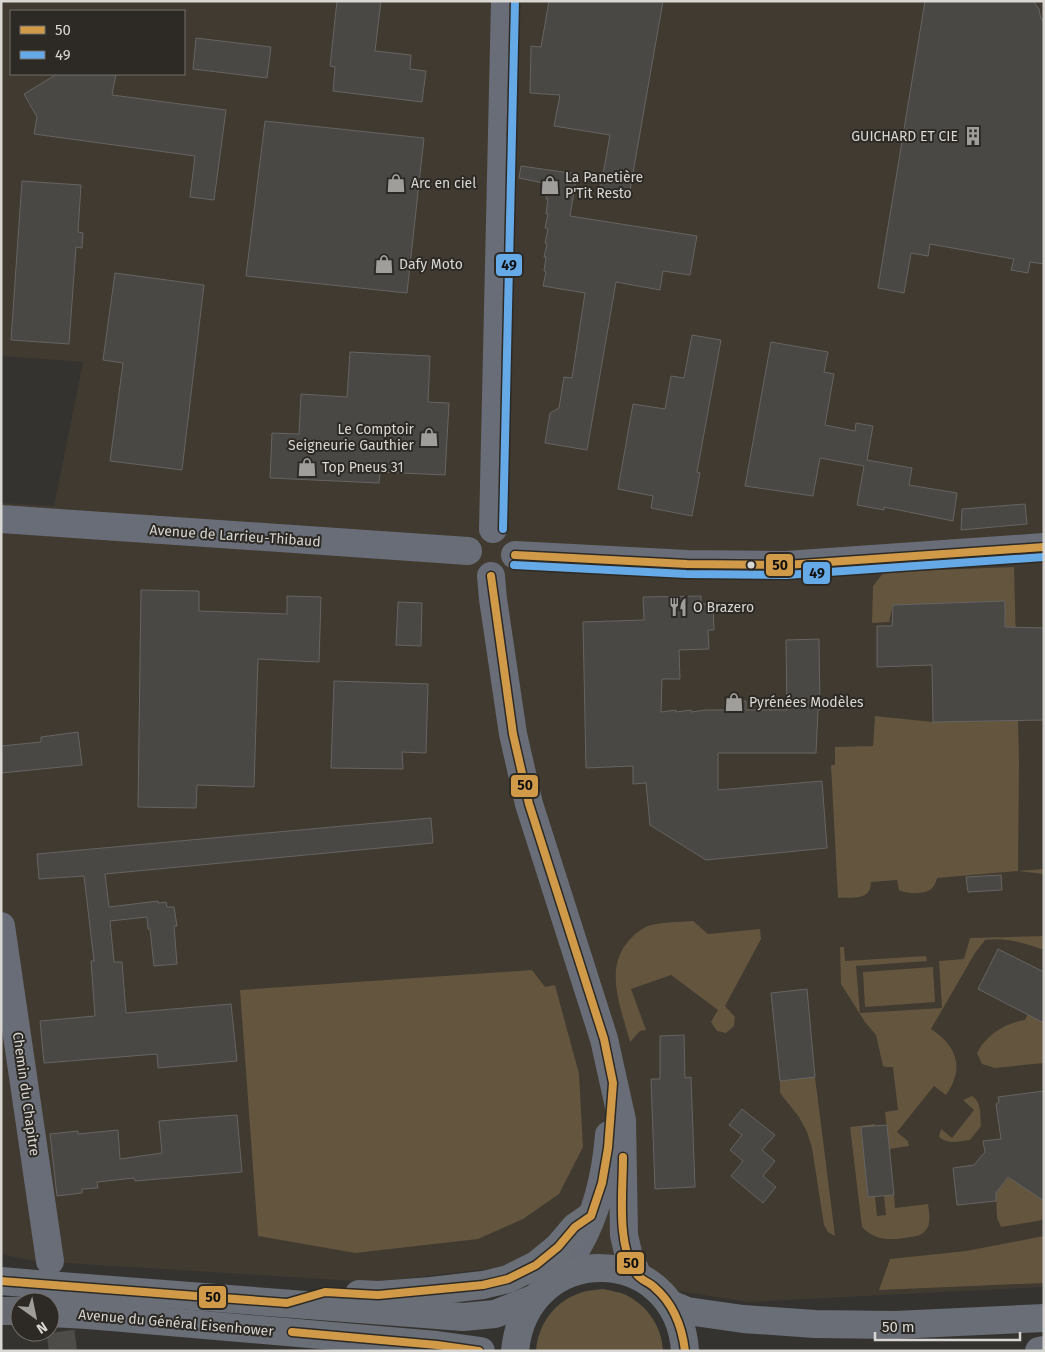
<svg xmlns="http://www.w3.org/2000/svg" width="1045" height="1352" viewBox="0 0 1045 1352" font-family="'Fira Sans',sans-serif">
  <rect width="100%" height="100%" fill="#353330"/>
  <path fill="#403a30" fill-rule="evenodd" d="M1,1H1044V1287L749,1302L514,1266L371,1282L34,1261L1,1254V503L54,506L83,362L1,356ZM11,11H184V74H11Z"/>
  <g fill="#63553e">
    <path d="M1014,567L1019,761L1018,871L1044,869V874L1018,871L937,878C936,883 933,889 928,891C921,894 906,894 899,890L897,880L871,882C871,901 853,897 838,898L831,765H835V747L873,746L875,716L933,722L1006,720L1005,601L893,605L889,622L872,623L873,586L884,572Z"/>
    <path d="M693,921L708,934L760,929L761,939L725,1006L735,1017L734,1026L726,1033L717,1031L711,1022L718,1010L671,975L631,989L646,1030L640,1031L630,1042C622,1010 604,971 627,943C633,935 641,928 651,925C664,922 680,922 693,921Z"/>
    <path d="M1044,936V950C1025,943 1005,937 985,940L975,953L931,1029C957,1046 965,1068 946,1095L934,1086L897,1132L908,1141L909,1146L889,1149L885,1112L898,1110L893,1067H886L883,1066L876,1035L865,1022L841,984L840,947H844L845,961L926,956L927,961L856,966L860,1013L942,1008L939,961L964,959L970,938Z"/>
    <polygon points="933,967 935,1002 865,1007 863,972"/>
    <polygon points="532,970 545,987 555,985 579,1074 583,1147 559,1194 523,1219 478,1239 355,1253 258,1236 240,990"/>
    <path d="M1028,1014L1044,1021V1063L995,1068L982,1064L977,1053C986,1035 1005,1023 1025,1020Z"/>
    <polygon points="815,1077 835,1236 828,1232 824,1225 812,1148 807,1132 799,1117 780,1093 780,1081"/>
    <path d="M972,1096C982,1102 980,1115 981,1126L970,1140C959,1141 948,1145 939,1137L941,1129L952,1138L974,1110L963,1100Z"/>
    <path d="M875,1124V1126L861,1128L868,1197H875L877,1216L886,1215L884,1196L894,1195L895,1208L928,1204C929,1213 932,1224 925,1231C921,1236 916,1236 911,1237C892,1240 876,1242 862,1227L850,1127Z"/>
    <polygon points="1008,1178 1044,1195 1044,1219 1038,1221 1001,1227 997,1218 996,1193"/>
    <polygon points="1044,1236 1044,1283 879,1290 890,1259 966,1251"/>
    <path d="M603,1289C611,1291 620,1292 626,1295C648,1306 662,1327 663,1351H536C538,1324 555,1301 580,1293C587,1290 596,1290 603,1289Z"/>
  </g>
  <g fill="#494845" stroke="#666462">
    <polygon points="337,1 381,1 375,51 411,55 410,69 426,71 422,102 333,91 335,67 330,66"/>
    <polygon points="549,1 663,1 629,196 600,191 610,135 554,126 560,95 530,93 531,46 541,47"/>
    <polygon points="925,1 1033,1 1039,9 1041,19 1044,20 1044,264 1030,262 1028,273 1011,270 1014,259 930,244 928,256 911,253 904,293 878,288"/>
    <polygon points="196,38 271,47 267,78 193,69"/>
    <polygon points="57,74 116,74 112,95 226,110 214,200 190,197 195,156 34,134 37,117 24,94"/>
    <polygon points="265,121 424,138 407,293 246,276"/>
    <polygon points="521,166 577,174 570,216 697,236 690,275 663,271 660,290 616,282 587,450 545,443 550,413 559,408 564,377 572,378 585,293 543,286 546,272 544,271 546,257 544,257 547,244 545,243 548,229 545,228 548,214 546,214 548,199 546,199 548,184 519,178"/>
    <polygon points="22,181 81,185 78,232 83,233 82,248 76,247 69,344 11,340"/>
    <polygon points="115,273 204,285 182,470 110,461 123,363 103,360"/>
    <polygon points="692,335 721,340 697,472 700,473 692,516 651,508 653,496 618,489 633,404 665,409 671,376 684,378"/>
    <polygon points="771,342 828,352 824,372 834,374 825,425 855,431 856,423 873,426 867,460 912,468 909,485 957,493 953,521 884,507 884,510 857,505 864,466 820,458 813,496 745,486"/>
    <polygon points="350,352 430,356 428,402 449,403 445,475 380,472 379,483 270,478 272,433 299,434 301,394 347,397"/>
    <polygon points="1025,504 1027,524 961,530 962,509"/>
    <polygon points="141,590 199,591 199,611 287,614 287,596 321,597 319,662 258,659 254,787 197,785 196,808 138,807"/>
    <polygon points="701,596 701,604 713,604 714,630 708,630 709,649 679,650 680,679 662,679 661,712 676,710 676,712 691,710 691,712 705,710 725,710 725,702 746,701 746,710 787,710 786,640 819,639 820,710 818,710 816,753 718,753 718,790 822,781 827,848 706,860 650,825 646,783 633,784 633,766 586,768 583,622 644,620 643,597"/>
    <polygon points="1005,601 1005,627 1044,628 1044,720 933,722 932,665 877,667 877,626 892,626 893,605"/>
    <polygon points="398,602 422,603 421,646 396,645"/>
    <polygon points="334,681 428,684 426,753 402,752 403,769 331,768"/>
    <polygon points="78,732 82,765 1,773 1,746 41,742 41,737"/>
    <polygon points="431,818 433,843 105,874 109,907 158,901 158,903 166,902 167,907 174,907 177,926 174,926 177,964 154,966 150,929 148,929 147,917 110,921 114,962 122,962 126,1013 231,1004 237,1061 158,1068 157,1054 44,1063 40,1021 95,1016 91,961 94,961 84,876 39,879 37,854"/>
    <polygon points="1001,875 1002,890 968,892 966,877"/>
    <polygon points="998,949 1044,972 1044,1023 978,989"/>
    <polygon points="807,989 815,1077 780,1081 771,993"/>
    <polygon points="684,1035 685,1078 691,1077 695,1187 655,1189 651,1079 660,1079 660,1036"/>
    <polygon points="1044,1091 1044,1201 1008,1177 996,1193 996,1201 957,1205 953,1168 974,1165 985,1152 983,1141 1001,1139 996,1104 999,1102 998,1097"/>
    <polygon points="742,1109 775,1135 762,1150 775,1161 763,1176 776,1187 763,1203 731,1176 743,1161 730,1150 742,1135 729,1125"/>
    <polygon points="237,1115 242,1172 135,1181 134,1178 97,1182 98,1188 82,1189 82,1193 57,1196 50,1134 78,1131 78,1134 118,1130 120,1159 162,1153 159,1121"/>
    <polygon points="887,1125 894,1195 868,1197 861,1127"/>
  </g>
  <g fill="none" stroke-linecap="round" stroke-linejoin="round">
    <polyline stroke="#4e4c49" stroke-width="28" stroke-dasharray="28 14" stroke-linecap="butt" points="55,1290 63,1351"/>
    <g stroke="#696d77" stroke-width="28">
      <polyline points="1,519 468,551"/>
      <polyline points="493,529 505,1"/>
      <polyline points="515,555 687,564 786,565 1044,547"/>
      <polyline points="491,576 493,599 513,734 529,804 604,1039 622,1120 624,1235 629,1257 638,1276"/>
      <polyline points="1,926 50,1261"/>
      <path d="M551,1283C560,1271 571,1259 578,1246C597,1213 606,1172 609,1135"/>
    </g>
    <g stroke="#696e77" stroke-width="28">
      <polyline points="1,1281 24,1283"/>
      <polyline points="86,1288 463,1317 495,1314 533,1299"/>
      <polyline points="359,1294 378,1295 431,1291 483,1285 508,1279 536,1265 558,1247 575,1227 591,1216"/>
      <polyline points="670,1304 687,1311 743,1319 815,1324 895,1325 1044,1318"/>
      <polyline points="88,1315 437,1345 481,1351"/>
      <path d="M515,1351C526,1239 678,1242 685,1351"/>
      <polyline points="1039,1351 1044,1350"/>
    </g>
    <polyline stroke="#666970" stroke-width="28" points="1,1311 20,1311"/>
    <g stroke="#696e77" stroke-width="28">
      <polyline points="24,1283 86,1288"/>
      <polyline points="50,1313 88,1315"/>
    </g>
    <g stroke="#2d2a25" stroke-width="11">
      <g id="bus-1">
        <polyline points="515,555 687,564 786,565 1044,547"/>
        <path d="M623,1157C623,1191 616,1244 636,1273C640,1280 649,1282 654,1287C674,1304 682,1326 685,1351"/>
        <polyline points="1,1281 287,1303 325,1292 378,1295 483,1285 508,1279 536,1265 558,1247 575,1227 591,1216 602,1183 608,1148 613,1083 604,1039 529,804 513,734 491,576"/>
        <polyline points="292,1332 437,1345 479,1351"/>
      </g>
    </g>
    <g stroke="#2d2a25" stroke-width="11">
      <g id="bus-2">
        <polyline points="503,529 515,1"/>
        <polyline points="514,565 686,574 786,575 1044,557"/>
      </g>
    </g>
    <use href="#bus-1" stroke="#d09a48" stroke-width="8"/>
    <use href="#bus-2" stroke="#66a9e7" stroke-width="8"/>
  </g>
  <defs>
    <g id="building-bare" transform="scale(1.5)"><path d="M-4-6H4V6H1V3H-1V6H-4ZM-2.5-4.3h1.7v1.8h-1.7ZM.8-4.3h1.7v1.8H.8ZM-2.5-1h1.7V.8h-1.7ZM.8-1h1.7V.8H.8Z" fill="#a09e9b" stroke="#2d2a25" stroke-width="2.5" paint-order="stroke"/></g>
    <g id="shop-bare" transform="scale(1.5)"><path d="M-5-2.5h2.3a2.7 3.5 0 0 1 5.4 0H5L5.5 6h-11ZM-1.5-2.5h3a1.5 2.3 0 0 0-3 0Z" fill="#a09e9b" stroke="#2d2a25" stroke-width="2.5" paint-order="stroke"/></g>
    <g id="restaurant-bare" transform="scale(1.5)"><path d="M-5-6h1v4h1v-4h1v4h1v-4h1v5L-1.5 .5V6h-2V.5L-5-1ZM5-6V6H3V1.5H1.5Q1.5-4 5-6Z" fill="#a09e9b" stroke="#2d2a25" stroke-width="2.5" paint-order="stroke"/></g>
  </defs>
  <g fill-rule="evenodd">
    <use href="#building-bare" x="973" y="136"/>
    <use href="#shop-bare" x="396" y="183"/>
    <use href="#shop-bare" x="550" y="185"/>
    <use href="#shop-bare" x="384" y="264"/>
    <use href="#shop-bare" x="429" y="437"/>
    <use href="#shop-bare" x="307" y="467"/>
    <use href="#restaurant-bare" x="678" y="607"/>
    <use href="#shop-bare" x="734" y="702"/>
  </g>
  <circle fill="#d9d7d4" stroke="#2d2a25" stroke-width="2" cx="751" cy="565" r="4.5"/>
  <g text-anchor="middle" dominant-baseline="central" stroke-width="4" stroke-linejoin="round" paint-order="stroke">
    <g font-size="14" fill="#d9d7d4" stroke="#2d2a25" text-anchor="start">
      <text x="958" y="136" text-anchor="end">GUICHARD ET CIE</text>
      <text x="565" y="177">La Panetière<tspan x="565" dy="16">P'Tit Resto</tspan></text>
      <text x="411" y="183">Arc en ciel</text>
      <text x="399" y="264">Dafy Moto</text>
      <text x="414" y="429" text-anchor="end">Le Comptoir<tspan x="414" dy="16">Seigneurie Gauthier</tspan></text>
      <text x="322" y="467">Top Pneus 31</text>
      <text x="693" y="607">O Brazero</text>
      <text x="749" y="702">Pyrénées Modèles</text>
    </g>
    <g font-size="14" fill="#d9d7d4" stroke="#2d2a25">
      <text transform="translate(235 536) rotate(4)">Avenue de Larrieu-Thibaud</text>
      <text transform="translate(26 1094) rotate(82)">Chemin du Chapitre</text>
      <text transform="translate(176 1323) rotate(5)">Avenue du Général Eisenhower</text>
    </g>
  </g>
  <g stroke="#2d2a25" stroke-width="2">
    <rect x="495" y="253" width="28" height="24" rx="5" fill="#66a9e7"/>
    <rect x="765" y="553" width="29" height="24" rx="5" fill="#d09a48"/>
    <rect x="802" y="561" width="29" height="24" rx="5" fill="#66a9e7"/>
    <rect x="510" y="774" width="29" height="24" rx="5" fill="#d09a48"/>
    <rect x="616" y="1251" width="29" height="24" rx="5" fill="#d09a48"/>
    <rect x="198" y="1285" width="29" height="24" rx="5" fill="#d09a48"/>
  </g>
  <g font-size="14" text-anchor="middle" font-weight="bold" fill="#111">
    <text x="509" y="270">49</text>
    <text x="780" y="570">50</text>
    <text x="817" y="578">49</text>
    <text x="525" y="790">50</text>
    <text x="631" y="1268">50</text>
    <text x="213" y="1302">50</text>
  </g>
  <rect width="1045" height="1352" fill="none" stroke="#d9d7d4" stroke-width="5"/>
  <rect x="10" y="10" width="175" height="65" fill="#2d2a25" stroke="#726f6b"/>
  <rect x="20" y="26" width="25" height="8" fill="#d09a48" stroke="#726f6b"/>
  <text x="55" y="35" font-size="15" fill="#d9d7d4">50</text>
  <rect x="20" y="51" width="25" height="8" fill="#66a9e7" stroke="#726f6b"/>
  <text x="55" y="60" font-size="15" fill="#d9d7d4">49</text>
  <g transform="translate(35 1317) rotate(147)"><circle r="24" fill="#2d2a25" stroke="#726f6b"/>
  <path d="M0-4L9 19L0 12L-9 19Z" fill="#a09e9b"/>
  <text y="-8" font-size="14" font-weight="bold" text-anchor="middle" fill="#d9d7d4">N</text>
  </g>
  <path d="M875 1332v8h145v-8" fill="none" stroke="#d9d7d4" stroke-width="2.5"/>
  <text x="882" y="1332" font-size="15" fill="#d9d7d4" stroke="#2d2a25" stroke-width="4" paint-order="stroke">50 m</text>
</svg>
